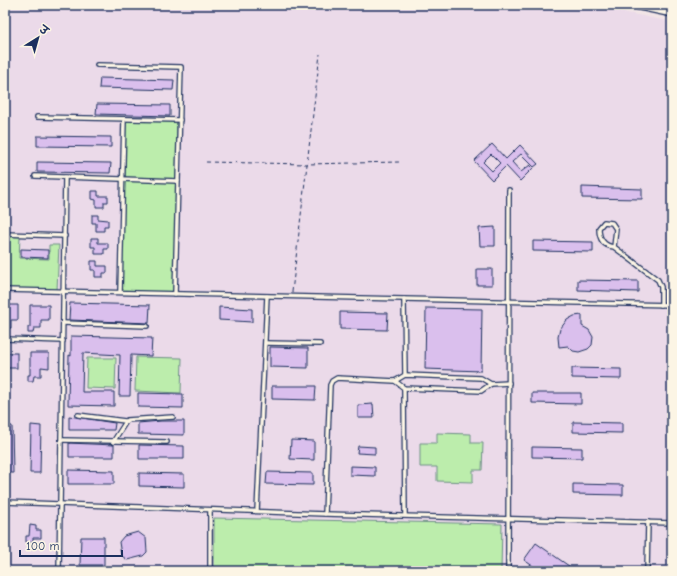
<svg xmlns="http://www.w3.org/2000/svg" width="677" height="576" viewBox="0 0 677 576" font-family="'Comic Neue','Playpen Sans Deva',sans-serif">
  <rect width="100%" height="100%" fill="#f2e5e7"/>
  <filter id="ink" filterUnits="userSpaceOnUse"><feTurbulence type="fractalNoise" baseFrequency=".025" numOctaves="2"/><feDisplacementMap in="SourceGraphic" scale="8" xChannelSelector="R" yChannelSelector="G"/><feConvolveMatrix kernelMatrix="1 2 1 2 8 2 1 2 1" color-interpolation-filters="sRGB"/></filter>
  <g filter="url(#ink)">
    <polygon fill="#ebdae9" points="5,5 588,5 672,22 672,571 5,571"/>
    <g fill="#bcedac" stroke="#6c8e85">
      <polygon points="126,121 177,122 176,179 125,177"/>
      <polygon points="124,180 177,182 173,292 121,291"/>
      <polygon points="5,236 20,237 19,258 49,259 49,245 59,245 57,290 5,288"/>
      <polygon points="136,357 182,358 181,393 135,391"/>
      <polygon points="87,358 116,358 115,389 86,388"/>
      <polygon points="437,433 471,434 471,443 483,443 482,470 473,470 473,482 437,481 437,467 420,467 420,443 437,443"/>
      <polygon points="214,518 502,524 501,571 214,571"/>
    </g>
    <g fill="#dabfed" stroke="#1b2f5e" fill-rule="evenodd">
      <polygon points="100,78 174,80 173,90 99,88"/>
      <polygon points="97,104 170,105 170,116 96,114"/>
      <polygon points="37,136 111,137 111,147 37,146"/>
      <path d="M492,144L506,159L520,145L538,164L534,167L521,154L512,162L521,172L530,165L533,168L520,181L506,166L492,180L474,161ZM491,154L500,163L492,171L483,162Z"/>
      <polygon points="37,162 111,163 110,173 37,172"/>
      <polygon points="582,187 642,189 642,199 582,198"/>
      <polygon points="92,191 98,191 98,196 108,196 108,202 104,202 104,207 96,207 96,200 92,199"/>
      <polygon points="92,215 98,215 98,219 108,220 108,226 104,226 104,231 96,231 96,223 92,223"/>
      <polygon points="495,227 495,246 480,246 479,228"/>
      <polygon points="91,238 98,238 98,243 108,243 108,249 104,249 104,254 95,254 95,247 91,247"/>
      <polygon points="533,241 593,242 593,252 533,251"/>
      <polygon points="21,249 48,250 48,258 21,257"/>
      <polygon points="91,261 97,261 97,266 107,266 107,273 103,273 103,277 95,277 95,270 91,270"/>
      <rect x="477" y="269" width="15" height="16"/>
      <polygon points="578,280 638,281 638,292 578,290"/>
      <polygon points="70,303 150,305 149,323 69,320"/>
      <polygon points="5,305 18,305 18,320 11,320 11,328 5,328"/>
      <polygon points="30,305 49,305 49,320 41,320 41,328 34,328 33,333 28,333 28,327 30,327"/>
      <polygon points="219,307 252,309 252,322 219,320"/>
      <polygon points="426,308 482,309 481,371 425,369"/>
      <polygon points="340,312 388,313 387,330 340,329"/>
      <polygon points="582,315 582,326 589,330 593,337 592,345 588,349 579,352 573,351 568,346 559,347 558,337 560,329 567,320 574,316"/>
      <polygon points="71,336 152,338 151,356 131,355 130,396 119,396 120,355 83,353 82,392 114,392 114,406 68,405 69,355 71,356"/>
      <polygon points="270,347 308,348 308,368 270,367"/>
      <rect x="5" y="353" width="12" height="15"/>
      <polygon points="30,353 49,353 49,368 41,367 41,376 34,376 33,381 28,381 28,375 30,375"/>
      <polygon points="572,368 621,369 621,379 572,378"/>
      <polygon points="272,386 316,386 315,400 272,399"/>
      <polygon points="138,393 183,394 183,408 138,407"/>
      <polygon points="532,393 581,393 581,404 532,403"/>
      <polygon points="373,404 374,418 358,418 358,405"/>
      <polygon points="69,416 115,423 114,430 69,430"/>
      <polygon points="161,421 184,421 184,435 138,434 138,423"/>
      <polygon points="573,422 622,423 622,433 573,432"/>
      <polygon points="5,425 12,426 13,473 5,473"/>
      <polygon points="31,425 41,426 40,473 30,473"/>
      <polygon points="291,440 314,441 314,460 290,459"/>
      <polygon points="69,443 114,445 114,457 69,457"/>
      <polygon points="139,445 184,446 184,459 139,459"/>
      <polygon points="358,446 375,447 375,454 357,453"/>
      <polygon points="532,447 582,448 582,458 532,457"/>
      <polygon points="350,466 375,467 375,476 350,475"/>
      <polygon points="68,470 114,471 114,484 68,484"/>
      <polygon points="267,472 313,473 313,485 266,484"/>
      <polygon points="139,473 184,474 184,487 139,486"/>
      <polygon points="573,484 623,485 623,495 573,494"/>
      <polygon points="30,525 36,526 36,530 41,530 41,538 33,538 33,542 26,542 26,536 29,536"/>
      <polygon points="138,532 146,538 147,552 143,556 127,560 121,555 119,542 124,536"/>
      <polygon points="81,537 104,537 104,565 80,565"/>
      <polygon points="536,543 576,571 540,571 524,560"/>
    </g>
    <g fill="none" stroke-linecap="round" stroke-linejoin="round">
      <g stroke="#1b2f5e" stroke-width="6">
        <g id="service">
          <polyline points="97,65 181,67 175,294"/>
          <polyline points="37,117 180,120"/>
          <polyline points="35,176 178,181"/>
          <polyline points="5,234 65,236"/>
          <path d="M614,247C603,246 599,239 599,228L604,222L612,223L616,229L614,247L658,280L661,287V305"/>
          <polyline points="5,290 672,305"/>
          <polyline points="120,292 124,119"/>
          <polyline points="404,299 405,375"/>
          <polyline points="63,323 147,326"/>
          <polyline points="5,339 63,341"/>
          <polyline points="266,343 320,344"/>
          <polyline points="395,381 404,388 481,391 491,384 509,383"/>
          <polyline points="404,388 405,515"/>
          <polyline points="78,415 125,421"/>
          <polyline points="62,440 167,442"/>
          <polyline points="113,442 127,420 173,417"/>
          <polyline points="5,502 325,514 672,523"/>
          <polyline points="210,510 210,571"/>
          <polyline points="257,511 267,296"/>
          <polyline points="325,514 330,385 332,381 337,378 395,381 405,375 481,378 491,384"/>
          <polyline points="59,571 65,177"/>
          <polyline points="508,571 509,190"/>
          <polyline points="647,571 648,522"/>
        </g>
      </g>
      <g stroke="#1b2f5e" stroke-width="12">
        <polyline id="tertiary" points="639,5 672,12"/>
      </g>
      <g stroke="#1b2f5e" stroke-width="1" stroke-dasharray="4 3" stroke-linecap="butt">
        <polyline points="206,162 307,164 399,162"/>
        <polyline points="292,292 320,54"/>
      </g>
      <use href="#service" stroke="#fcf5e5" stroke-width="3.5"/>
      <use href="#tertiary" stroke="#fcf5e5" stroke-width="9"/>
    </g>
  </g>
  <rect width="677" height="576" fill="none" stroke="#fcf5e5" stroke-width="20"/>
  <rect x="10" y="10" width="657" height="556" fill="none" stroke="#1b2f5e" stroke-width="1.5" filter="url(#ink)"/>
  <g transform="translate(38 38) rotate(37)" stroke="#fcf5e5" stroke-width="3" paint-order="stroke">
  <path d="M0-3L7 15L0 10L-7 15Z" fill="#1b2f5e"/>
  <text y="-6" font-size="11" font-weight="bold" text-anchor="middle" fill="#1b2f5e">उ</text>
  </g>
  <path d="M20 550v6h102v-6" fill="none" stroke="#1b2f5e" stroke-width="2"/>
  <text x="26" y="550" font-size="12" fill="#1b2f5e" stroke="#fcf5e5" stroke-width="3" paint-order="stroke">100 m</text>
</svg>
